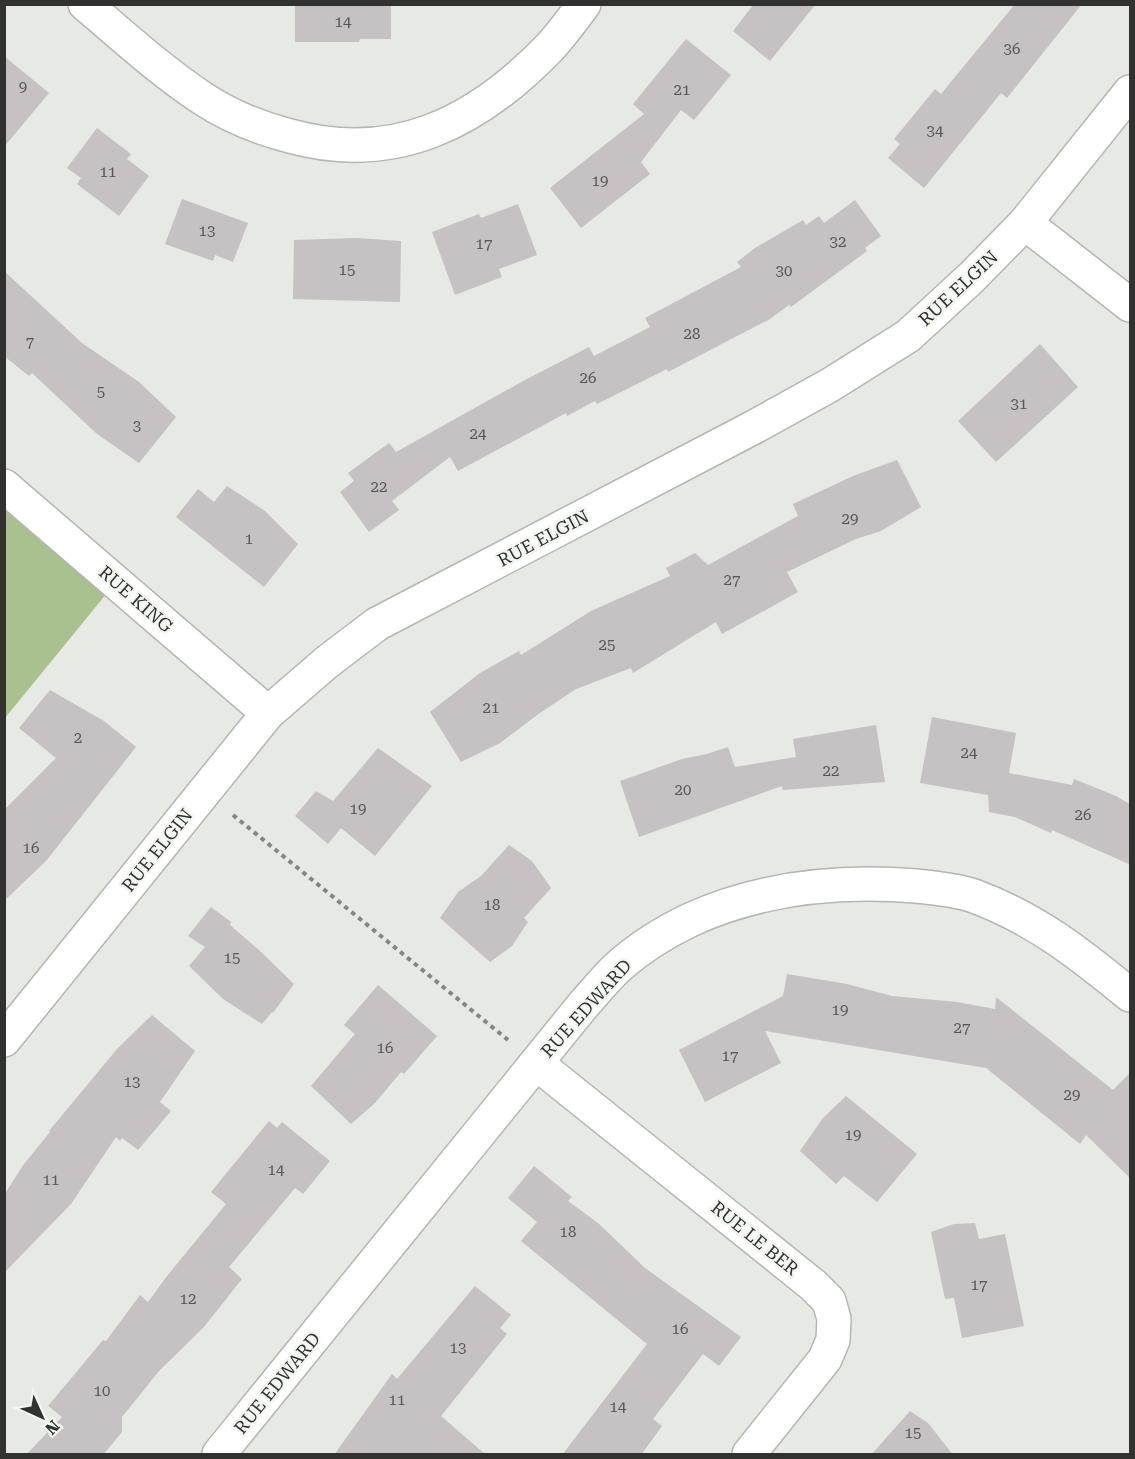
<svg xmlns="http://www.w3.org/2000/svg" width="1135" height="1459" viewBox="0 0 1135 1459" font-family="'Roboto Serif',serif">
  <rect width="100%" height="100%" fill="#e6e9e4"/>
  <polygon fill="#a9c18e" points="5,486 116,582 5,718"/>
  <g fill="#c6c1c3">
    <polygon points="295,4 391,4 391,39 360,39 359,42 295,42"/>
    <polygon points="754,4 816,4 770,61 733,31"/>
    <polygon points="1015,4 1082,4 1007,98 1001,93 924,188 888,158 900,144 894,139 935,89 941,94"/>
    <polygon points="686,39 731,75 694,120 681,110 641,162 650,174 581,228 550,188 644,114 633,104"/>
    <polygon points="4,56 49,93 4,147"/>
    <polygon points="97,128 131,154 127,159 149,176 119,216 77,184 81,178 67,168"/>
    <polygon points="182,199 248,223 233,262 215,255 213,261 165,244"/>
    <polygon points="855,200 881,236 865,248 867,251 791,307 789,305 770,319 668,372 667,369 597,404 595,401 567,416 566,413 458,471 450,457 392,501 399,510 369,532 340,492 354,481 348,473 389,443 396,452 525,380 589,347 594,356 650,327 645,318 741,267 737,262 755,248 803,220 806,225 819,216 824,223"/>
    <polygon points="518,204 537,255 499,269 502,277 455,295 432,232 479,214 481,218"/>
    <polygon points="357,238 401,241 400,302 293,299 294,240"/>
    <polygon points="4,271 82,343 139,382 176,417 139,463 97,434 32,373 29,376 4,356"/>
    <polygon points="1040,344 1078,387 996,462 958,421"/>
    <polygon points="897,460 921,507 881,531 856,539 787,572 798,592 722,634 716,622 633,673 631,668 576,689 537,715 500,743 461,762 430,712 480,673 519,651 521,655 591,611 670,576 666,568 695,553 708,565 798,516 793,504 853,476"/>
    <polygon points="227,486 265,511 298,544 264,587 176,517 198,489 214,502"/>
    <polygon points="50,690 104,721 136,747 46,861 4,901 4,810 56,758 19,728"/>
    <polygon points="932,717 1016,733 1009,773 1072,785 1074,779 1116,796 1131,805 1131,865 1052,830 1051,833 1015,817 989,812 988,795 920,783"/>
    <polygon points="876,725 885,782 783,790 782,786 639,837 620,781 682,759 707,754 728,747 735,767 796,757 793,739"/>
    <polygon points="378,748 432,786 375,856 341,828 328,844 295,816 316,791 333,801"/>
    <polygon points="509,845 532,861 551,888 524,918 528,922 512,946 490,962 440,918 458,892 481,876"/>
    <polygon points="211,907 231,922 230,925 259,950 294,984 273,1013 272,1012 262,1024 223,999 189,966 205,947 188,936"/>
    <polygon points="787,974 847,984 892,996 957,1002 995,1009 996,997 1113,1090 1131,1072 1131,1179 1086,1135 1080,1144 986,1068 765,1031 781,1063 705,1102 679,1050 783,996"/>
    <polygon points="378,985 437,1036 404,1074 401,1072 375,1103 351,1124 311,1086 355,1034 344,1025"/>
    <polygon points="152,1015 195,1051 160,1102 171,1111 138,1150 122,1138 120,1141 116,1137 71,1204 4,1273 4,1195 24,1164 50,1132 49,1131 117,1049"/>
    <polygon points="846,1096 917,1154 877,1202 844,1176 836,1184 800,1151 823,1118"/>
    <polygon points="269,1121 277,1128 282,1122 330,1161 303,1194 295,1188 229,1267 242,1279 203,1328 159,1371 122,1417 122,1432 103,1455 26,1455 62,1417 48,1406 103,1340 106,1341 140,1295 148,1302 167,1276 226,1204 211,1192"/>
    <polygon points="534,1166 572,1197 568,1201 598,1223 645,1268 741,1337 719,1366 703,1354 653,1419 662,1426 641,1455 562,1455 647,1344 521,1241 537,1222 508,1198"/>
    <polygon points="975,1223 979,1239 1005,1234 1024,1326 962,1338 954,1298 945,1299 931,1232 954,1224"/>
    <polygon points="475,1286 511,1315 500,1328 507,1334 441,1416 486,1455 334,1455 392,1374 397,1379"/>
    <polygon points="910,1411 928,1423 953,1455 871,1455"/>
  </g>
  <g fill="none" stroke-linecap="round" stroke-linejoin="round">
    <g stroke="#b4b6b2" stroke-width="36">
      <g id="street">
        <path d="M85,4C123,36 161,71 202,98C229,116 259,128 290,136C395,165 478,122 550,47C562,34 573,19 584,4"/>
        <polyline points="1025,223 1130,305"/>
        <polyline points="4,486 268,713"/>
        <polyline points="4,1040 268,713 327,662 377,624 756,426 830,385 908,336 972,277 1025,223 1130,92"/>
        <polyline points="536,1063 813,1285 829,1301 834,1319 833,1340 825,1359 749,1454"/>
        <path d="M219,1454L584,1004C595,992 606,978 618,967C638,949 665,932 690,920C760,888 840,880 916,886C935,888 957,890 974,896C1036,919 1080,954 1130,995"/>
      </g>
    </g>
    <polyline stroke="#858683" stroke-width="4" stroke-dasharray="4.5 4.5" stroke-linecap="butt" points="233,815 508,1040"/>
    <use href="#street" stroke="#fff" stroke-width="33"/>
  </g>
  <g text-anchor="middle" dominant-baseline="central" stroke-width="5" stroke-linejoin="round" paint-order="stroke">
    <g font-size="15" fill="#565655">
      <text x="343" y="22">14</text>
      <text x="1012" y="49">36</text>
      <text x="23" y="87">9</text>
      <text x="682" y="90">21</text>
      <text x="935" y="131">34</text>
      <text x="108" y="172">11</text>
      <text x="600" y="181">19</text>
      <text x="207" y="231">13</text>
      <text x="838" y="242">32</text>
      <text x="484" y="244">17</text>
      <text x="347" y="270">15</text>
      <text x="784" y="271">30</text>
      <text x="692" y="334">28</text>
      <text x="30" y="342">7</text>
      <text x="588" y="378">26</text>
      <text x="101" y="392">5</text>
      <text x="1019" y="404">31</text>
      <text x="137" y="426">3</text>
      <text x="478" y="434">24</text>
      <text x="379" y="487">22</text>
      <text x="850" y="519">29</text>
      <text x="249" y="539">1</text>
      <text x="732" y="580">27</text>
      <text x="607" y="645">25</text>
      <text x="491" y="708">21</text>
      <text x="78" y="738">2</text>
      <text x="969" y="753">24</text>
      <text x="831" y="771">22</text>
      <text x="683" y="790">20</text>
      <text x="358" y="809">19</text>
      <text x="1083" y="815">26</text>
      <text x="31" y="848">16</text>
      <text x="492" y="905">18</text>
      <text x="232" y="958">15</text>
      <text x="840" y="1010">19</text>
      <text x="962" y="1028">27</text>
      <text x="385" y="1048">16</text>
      <text x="730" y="1056">17</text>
      <text x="132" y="1082">13</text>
      <text x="1072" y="1095">29</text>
      <text x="853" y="1135">19</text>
      <text x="276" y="1170">14</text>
      <text x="51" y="1180">11</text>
      <text x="568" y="1232">18</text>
      <text x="979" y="1285">17</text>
      <text x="188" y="1299">12</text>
      <text x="680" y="1329">16</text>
      <text x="458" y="1348">13</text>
      <text x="102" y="1391">10</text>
      <text x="397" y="1400">11</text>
      <text x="618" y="1407">14</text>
      <text x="913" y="1433">15</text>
    </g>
    <g font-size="18" fill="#313230" stroke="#f3f6f1">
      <text transform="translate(958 288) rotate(-43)">RUE ELGIN</text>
      <text transform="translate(543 538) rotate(-28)">RUE ELGIN</text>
      <text transform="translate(136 599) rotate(41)">RUE KING</text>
      <text transform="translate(157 850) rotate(-51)">RUE ELGIN</text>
      <text transform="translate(586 1008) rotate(-48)">RUE EDWARD</text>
      <text transform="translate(755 1238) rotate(39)">RUE LE BER</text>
      <text transform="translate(277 1383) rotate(-51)">RUE EDWARD</text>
    </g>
  </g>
  <rect width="1135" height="1459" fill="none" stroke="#313230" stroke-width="12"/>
  <g transform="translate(42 1417) rotate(135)" stroke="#f3f6f1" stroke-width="4.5" paint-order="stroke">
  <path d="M0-4.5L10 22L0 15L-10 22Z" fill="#313230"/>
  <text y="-9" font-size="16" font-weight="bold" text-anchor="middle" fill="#313230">N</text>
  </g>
</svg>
